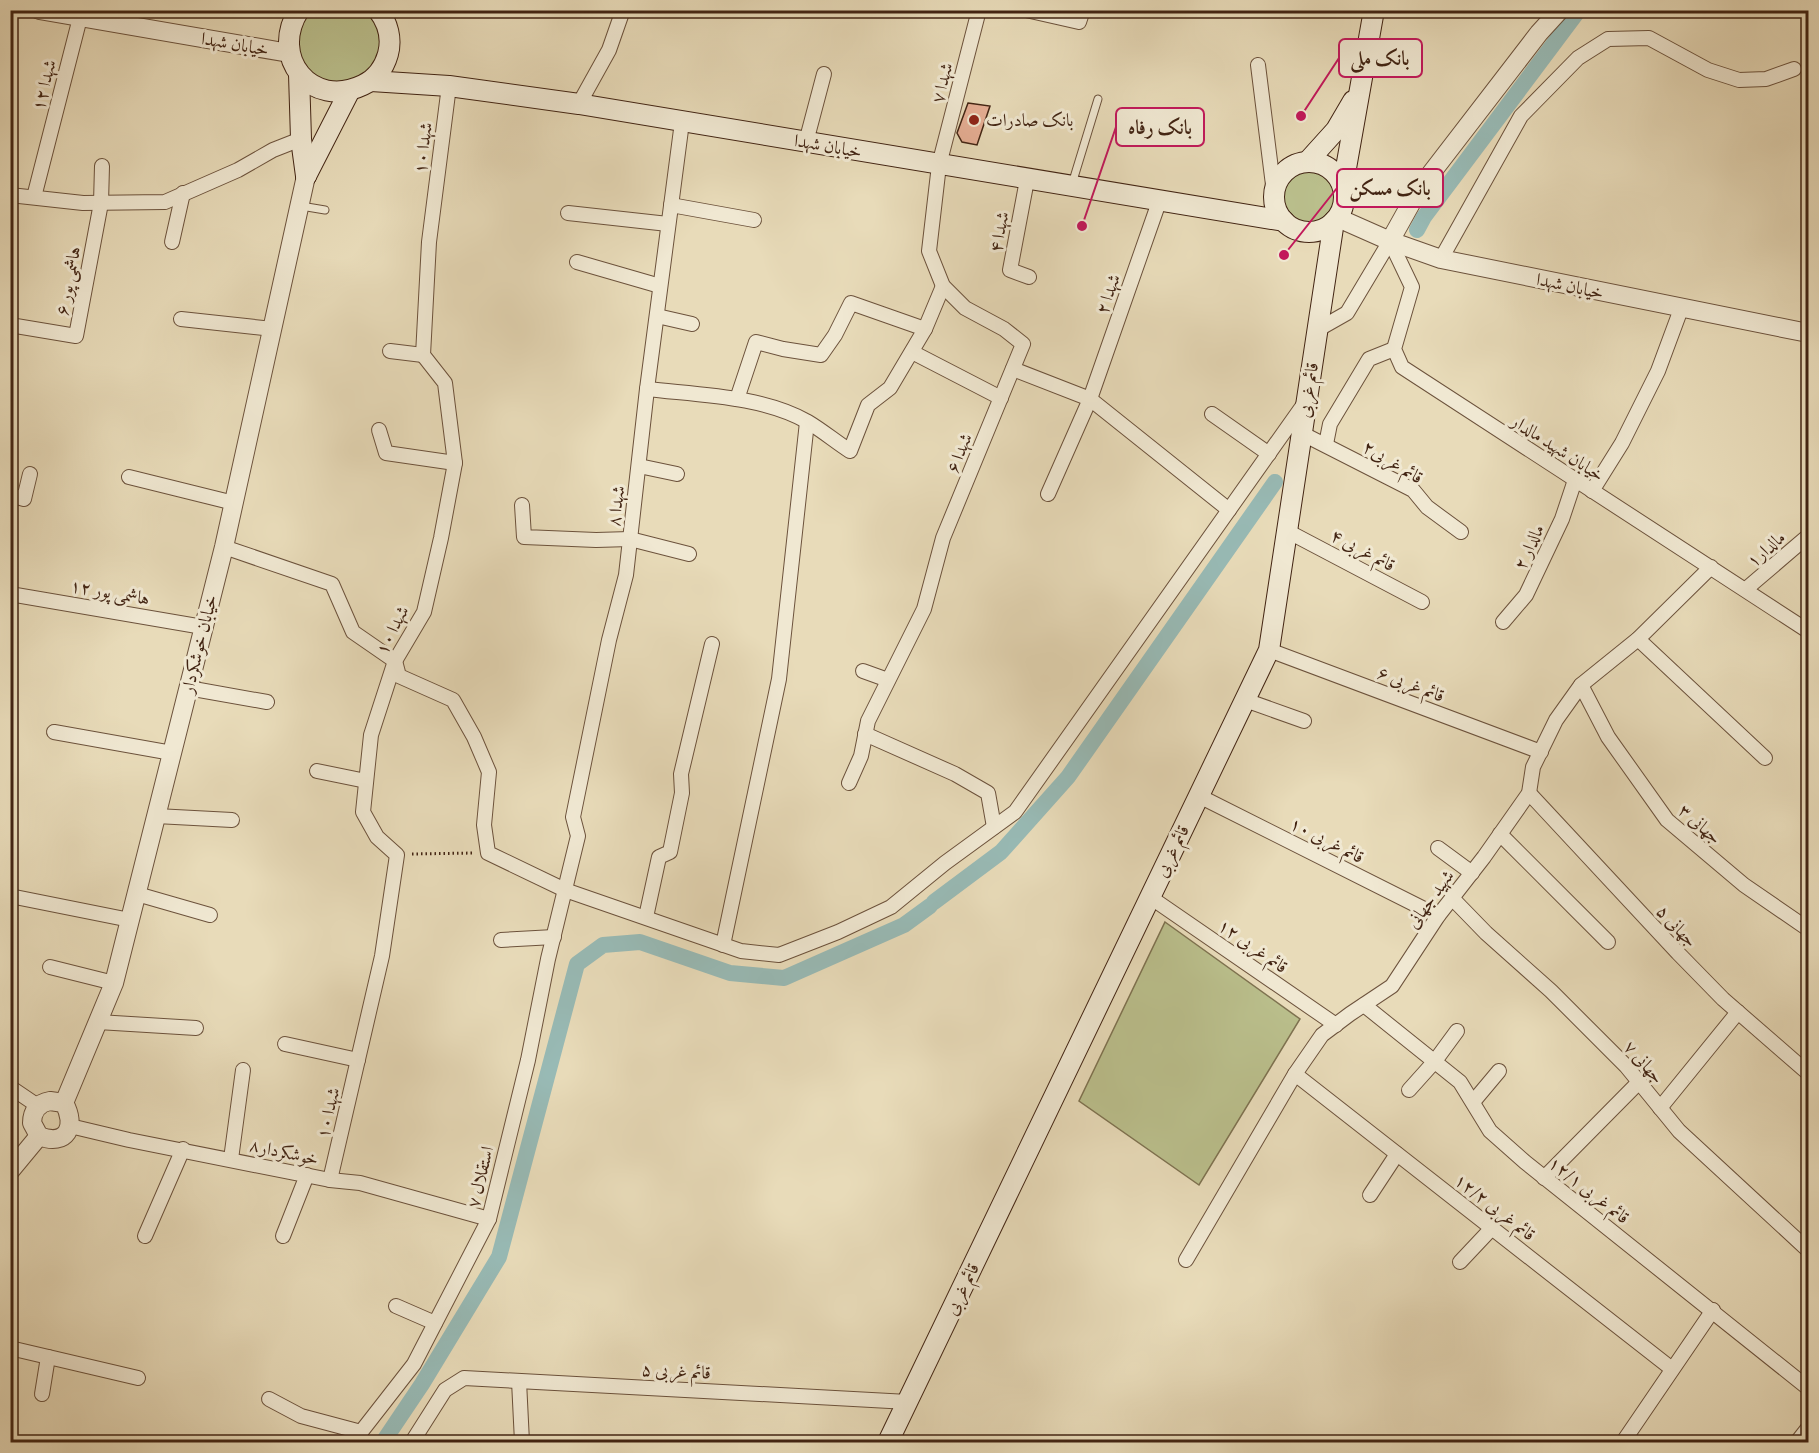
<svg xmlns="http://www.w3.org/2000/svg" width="1819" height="1453" viewBox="0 0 1819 1453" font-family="Alegreya,Amiri,serif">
  <rect width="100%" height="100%" fill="#e8dbb9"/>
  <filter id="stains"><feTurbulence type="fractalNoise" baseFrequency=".00333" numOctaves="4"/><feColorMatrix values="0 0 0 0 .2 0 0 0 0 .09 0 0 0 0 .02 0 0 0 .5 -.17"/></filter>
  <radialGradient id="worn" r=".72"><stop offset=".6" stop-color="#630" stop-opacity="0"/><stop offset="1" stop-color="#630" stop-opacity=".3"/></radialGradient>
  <g fill="#babf8c" stroke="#7e7250" stroke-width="1.5">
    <polygon points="307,11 370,11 376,17 383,45 371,72 346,86 317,81 297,59 295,30"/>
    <circle cx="1310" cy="196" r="31"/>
    <polygon points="1165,922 1300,1019 1199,1185 1079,1101"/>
  </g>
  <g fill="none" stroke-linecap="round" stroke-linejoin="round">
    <g stroke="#98bab5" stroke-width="16">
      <polyline points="1417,230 1424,217 1579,10"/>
      <polyline points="934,902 1001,852 1068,777 1275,482"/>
      <polyline points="383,1442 422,1384 499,1257 577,964 603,945 640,942 730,973 784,978 904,925 930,906"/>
    </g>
  </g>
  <polygon fill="#e6ae94" stroke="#422413" stroke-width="1.5" points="968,103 990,106 977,145 962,142 957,133"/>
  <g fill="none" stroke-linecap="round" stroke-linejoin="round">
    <g stroke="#6c523c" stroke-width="9">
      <g id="service">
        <polyline points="1072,184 1098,99"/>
        <polyline points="301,206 325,210"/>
      </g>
    </g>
    <g stroke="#6c523c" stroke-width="16">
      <g id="minor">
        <polyline points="1026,10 1079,22 1083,10"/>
        <polyline points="1258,65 1274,193"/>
        <polyline points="579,104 609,50 623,10"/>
        <polyline points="806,142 824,74"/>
        <polyline points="1027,180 1010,270 1029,277"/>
        <polyline points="10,195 83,203 165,202 238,170 273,150 301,139"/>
        <polyline points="34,197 82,10"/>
        <polyline points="671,205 754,220"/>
        <polyline points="568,213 668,224"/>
        <polyline points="1390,241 1412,287 1394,349 1402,367 1808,631"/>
        <polyline points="172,242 183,193"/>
        <polyline points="1441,259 1521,116 1578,58 1608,39 1649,38 1708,70 1739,80 1766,79 1794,69"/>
        <polyline points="577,262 660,286"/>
        <polyline points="657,316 692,324"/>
        <polyline points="181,319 273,329"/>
        <polyline points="10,325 76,336 101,203 102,166"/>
        <polyline points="1317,330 1347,313 1390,241"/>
        <polyline points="390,351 423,355"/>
        <polyline points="912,352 1001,398"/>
        <polyline points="1013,369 1090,399 1229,510"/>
        <path d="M647,389C699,395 763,396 808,422C823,431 836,442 850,451L868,405L890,388L925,329L943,286"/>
        <polyline points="737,399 756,342 783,349 821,355 835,335 851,303 925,329"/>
        <polyline points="1212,414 1269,454"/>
        <polyline points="379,430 386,453 455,463"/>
        <polyline points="1301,433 1413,490 1427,507 1461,532"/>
        <polyline points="1326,444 1330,424 1369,359 1394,349"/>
        <polyline points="639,466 677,474"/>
        <polyline points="129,477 234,503"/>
        <polyline points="1592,491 1622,443 1658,371 1681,309"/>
        <polyline points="1048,494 1090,399 1159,202"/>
        <polyline points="10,495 24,499 30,474"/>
        <polyline points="522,505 524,537 596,540 630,539 689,554"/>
        <polyline points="1287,531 1422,602"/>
        <polyline points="224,547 332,584 353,632 395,661 399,676 453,700 474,737 489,772 484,825 488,853 565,890 741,951 779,955 838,932 891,907 945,863 1015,812 1304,404"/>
        <polyline points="1746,589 1808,536"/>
        <polyline points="10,594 203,627"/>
        <polyline points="1503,622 1526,595 1562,519 1575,480"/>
        <polyline points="1638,639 1765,758"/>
        <polyline points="1269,650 1541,752"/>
        <polyline points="863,671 888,680"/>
        <polyline points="1581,685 1608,737 1667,820 1744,885 1808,929"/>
        <polyline points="188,688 267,702"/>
        <polyline points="1245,700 1304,721"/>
        <polyline points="54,732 172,753"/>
        <polyline points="865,734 955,774 988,793 994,827"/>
        <polyline points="317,771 366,781"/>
        <polyline points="849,783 861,756 868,721 924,609 943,538 1023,344 1004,329 965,308 943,286 929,251 939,165 979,10"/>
        <polyline points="1529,793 1678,953 1723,999 1808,1073"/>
        <polyline points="1199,796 1438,916"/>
        <polyline points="156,816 232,820"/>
        <polyline points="1500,834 1608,942"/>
        <polyline points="1438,848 1472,873"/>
        <polyline points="137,894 210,915"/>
        <polyline points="10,896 130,920"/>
        <polyline points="1150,897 1336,1025"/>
        <polyline points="1452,898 1486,933 1551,991 1626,1066 1679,1131 1808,1250"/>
        <polyline points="646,917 659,857 670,852 682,793 681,774 712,644"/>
        <polyline points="501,940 554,937"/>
        <polyline points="723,945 779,679 807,422"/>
        <polyline points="50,967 114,983"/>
        <polyline points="1364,1005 1460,1082 1490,1131 1525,1162 1808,1388"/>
        <polyline points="98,1022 196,1028"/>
        <polyline points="285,1044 358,1060"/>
        <polyline points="1295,1074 1672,1369"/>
        <polyline points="10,1087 38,1106"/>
        <polyline points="1409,1090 1435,1061 1457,1031"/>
        <polyline points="1473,1102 1499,1071"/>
        <polyline points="1660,1108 1738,1012"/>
        <polyline points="70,1126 129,1140 330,1180 360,1183 489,1219"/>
        <polyline points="231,1159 243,1070"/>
        <polyline points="1544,1178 1639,1082"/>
        <polyline points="330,1180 382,956 397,855 377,837 363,812 371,735 395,661 424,612 441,538 455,463 445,383 423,355 429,242 449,86"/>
        <polyline points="1370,1195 1397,1154"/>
        <polyline points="145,1236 183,1149"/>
        <polyline points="283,1236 307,1175"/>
        <polyline points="1186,1260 1295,1074 1322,1035 1350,1014 1392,986 1438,916 1484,857 1529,793 1533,767 1556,720 1581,685 1638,639 1711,567"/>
        <polyline points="1460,1262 1492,1228"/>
        <polyline points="396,1306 435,1323"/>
        <polyline points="10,1348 138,1378"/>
        <polyline points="519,1381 522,1442"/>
        <polyline points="42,1394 48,1357"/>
        <polyline points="269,1399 301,1416 361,1432"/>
        <polyline points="356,1442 361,1432 414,1364 489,1219 528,1060 548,959 578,836 573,817 609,640 626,575 647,389 682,122"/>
        <polyline points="412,1442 445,1390 464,1378 908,1402"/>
        <polyline points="1623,1442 1713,1310"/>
        <polyline points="1797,1442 1808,1428"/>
      </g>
    </g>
    <g stroke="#6c523c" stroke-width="20">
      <g id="tertiary">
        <polyline points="39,10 289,53"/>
        <polyline points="1338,218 1390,241 1441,259 1808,333"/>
        <polyline points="1390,241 1419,189 1539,33 1560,10"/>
        <path d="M50,1101L64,1103C77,1126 67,1147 39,1136L32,1123C32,1111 38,1103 50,1101Z"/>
        <polyline points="64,1103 114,983 224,547 306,176"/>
        <polyline points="10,1171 39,1136"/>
      </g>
    </g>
    <g stroke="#422413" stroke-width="22">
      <g id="secondary">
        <path d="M299,10C269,57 311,110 363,85C376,79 384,68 388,54C392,39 388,23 378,10"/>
        <polyline points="299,74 301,139 306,176"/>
        <polyline points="371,81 449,86 579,104 1284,221"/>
        <polyline points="1308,161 1336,130 1353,101"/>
        <circle cx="1309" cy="197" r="35"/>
        <polyline points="306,176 349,92"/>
        <polyline points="1343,185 1374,10"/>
        <polyline points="888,1442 1269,650 1334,221"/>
      </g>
    </g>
    <polyline stroke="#422413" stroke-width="3" stroke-dasharray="1.5 3" stroke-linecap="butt" points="412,854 474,853"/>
    <use href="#service" stroke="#f0e8d2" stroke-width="7"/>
    <use href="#minor" stroke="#f0e8d2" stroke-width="14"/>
    <use href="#tertiary" stroke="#f0e8d2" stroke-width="18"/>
    <use href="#secondary" stroke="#f0e8d2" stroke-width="20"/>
  </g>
  <circle fill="#8f2418" stroke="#f0e8d2" stroke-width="2" cx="974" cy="120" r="6"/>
  <g text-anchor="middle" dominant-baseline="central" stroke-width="6" stroke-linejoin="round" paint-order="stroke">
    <g font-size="18" fill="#422413" stroke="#f0e8d2">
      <text transform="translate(235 44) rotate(10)">خیابان شهدا</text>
      <text transform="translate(942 83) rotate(-76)">شهدا ۷</text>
      <text transform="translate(44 85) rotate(-76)">شهدا ۱۲</text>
      <text transform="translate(828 146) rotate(10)">خیابان شهدا</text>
      <text transform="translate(423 148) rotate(-83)">شهدا ۱۰</text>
      <text transform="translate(999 232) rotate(-79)">شهدا ۴</text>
      <text transform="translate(68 281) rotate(-79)">هاشمی پور ۶</text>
      <text transform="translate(1570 286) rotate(12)">خیابان شهدا</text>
      <text transform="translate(1108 294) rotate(-71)">شهدا ۲</text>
      <text transform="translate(1308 390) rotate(-81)">قائم غربی</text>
      <text transform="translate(1558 448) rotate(33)">خیابان شهید مالدار</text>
      <text transform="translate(959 453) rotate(-68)">شهدا ۶</text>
      <text transform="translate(1393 462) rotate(31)">۲قائم غربی</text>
      <text transform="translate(616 506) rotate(-83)">شهدا ۸</text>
      <text transform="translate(1529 547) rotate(-65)">مالدار ۲</text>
      <text transform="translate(1766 549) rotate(-41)">مالدار۱</text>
      <text transform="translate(1363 550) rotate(28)">قائم غربی ۴</text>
      <text transform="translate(110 592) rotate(10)">هاشمی پور ۱۲</text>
      <text transform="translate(392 630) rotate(-63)">شهدا ۱۰</text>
      <text transform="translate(199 644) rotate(-76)">خیابان خوشکردار</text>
      <text transform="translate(1411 684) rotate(21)">قائم غربی ۶</text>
      <text transform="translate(1700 824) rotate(42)">جهانی ۳</text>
      <text transform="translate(1327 840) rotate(27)">قائم غربی ۱۰</text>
      <text transform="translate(1172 851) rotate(-64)">قائم غربی</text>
      <text transform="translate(1430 899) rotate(-54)">شهید جهانی</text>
      <text transform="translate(1677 926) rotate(47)">جهانی ۵</text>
      <text transform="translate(1253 946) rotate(35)">قائم غربی ۱۲</text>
      <text transform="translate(1644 1062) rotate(49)">جهانی ۷</text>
      <text transform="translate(328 1113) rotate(-77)">شهدا ۱۰</text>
      <text transform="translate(284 1152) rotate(12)">خوشکردار۸</text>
      <text transform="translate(480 1177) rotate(-76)">استقلال ۷</text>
      <text transform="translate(1589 1190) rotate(38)">قائم غربی ۱۲/۱</text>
      <text transform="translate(1495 1207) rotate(38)">قائم غربی ۱۲/۲</text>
      <text transform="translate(962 1289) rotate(-64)">قائم غربی</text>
      <text transform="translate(676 1371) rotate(3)">قائم غربی ۵</text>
    </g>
    <g font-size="18" fill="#422413" stroke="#f0e8d2" text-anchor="start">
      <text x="986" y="120">بانک صادرات</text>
    </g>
  </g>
  <path fill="none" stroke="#c2185b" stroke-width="2" d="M1301 116L1339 58M1082 226L1116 127M1284 255L1337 188"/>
  <g fill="#c2185b" stroke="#f0e8d2" stroke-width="2">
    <circle cx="1301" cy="116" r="6"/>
    <circle cx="1082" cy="226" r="6"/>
    <circle cx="1284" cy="255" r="6"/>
  </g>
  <g fill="#f0e8d2" stroke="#c2185b" stroke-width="2">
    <rect x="1339" y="39" width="83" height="38" rx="6"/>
    <rect x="1116" y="108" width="88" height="38" rx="6"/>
    <rect x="1337" y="169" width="106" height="38" rx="6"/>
  </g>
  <g font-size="20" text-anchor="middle" font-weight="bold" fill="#422413">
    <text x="1380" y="65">بانک ملی</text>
    <text x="1160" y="134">بانک رفاه</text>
    <text x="1390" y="195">بانک مسکن</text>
  </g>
  <rect width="1819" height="1453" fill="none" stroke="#e8dbb9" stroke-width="36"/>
  <rect x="12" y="12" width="1795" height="1429" fill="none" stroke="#422413" stroke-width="3"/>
  <rect x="18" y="18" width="1783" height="1417" fill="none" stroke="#422413" stroke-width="1.5"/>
  <rect width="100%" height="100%" filter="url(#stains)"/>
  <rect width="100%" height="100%" fill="url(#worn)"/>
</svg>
